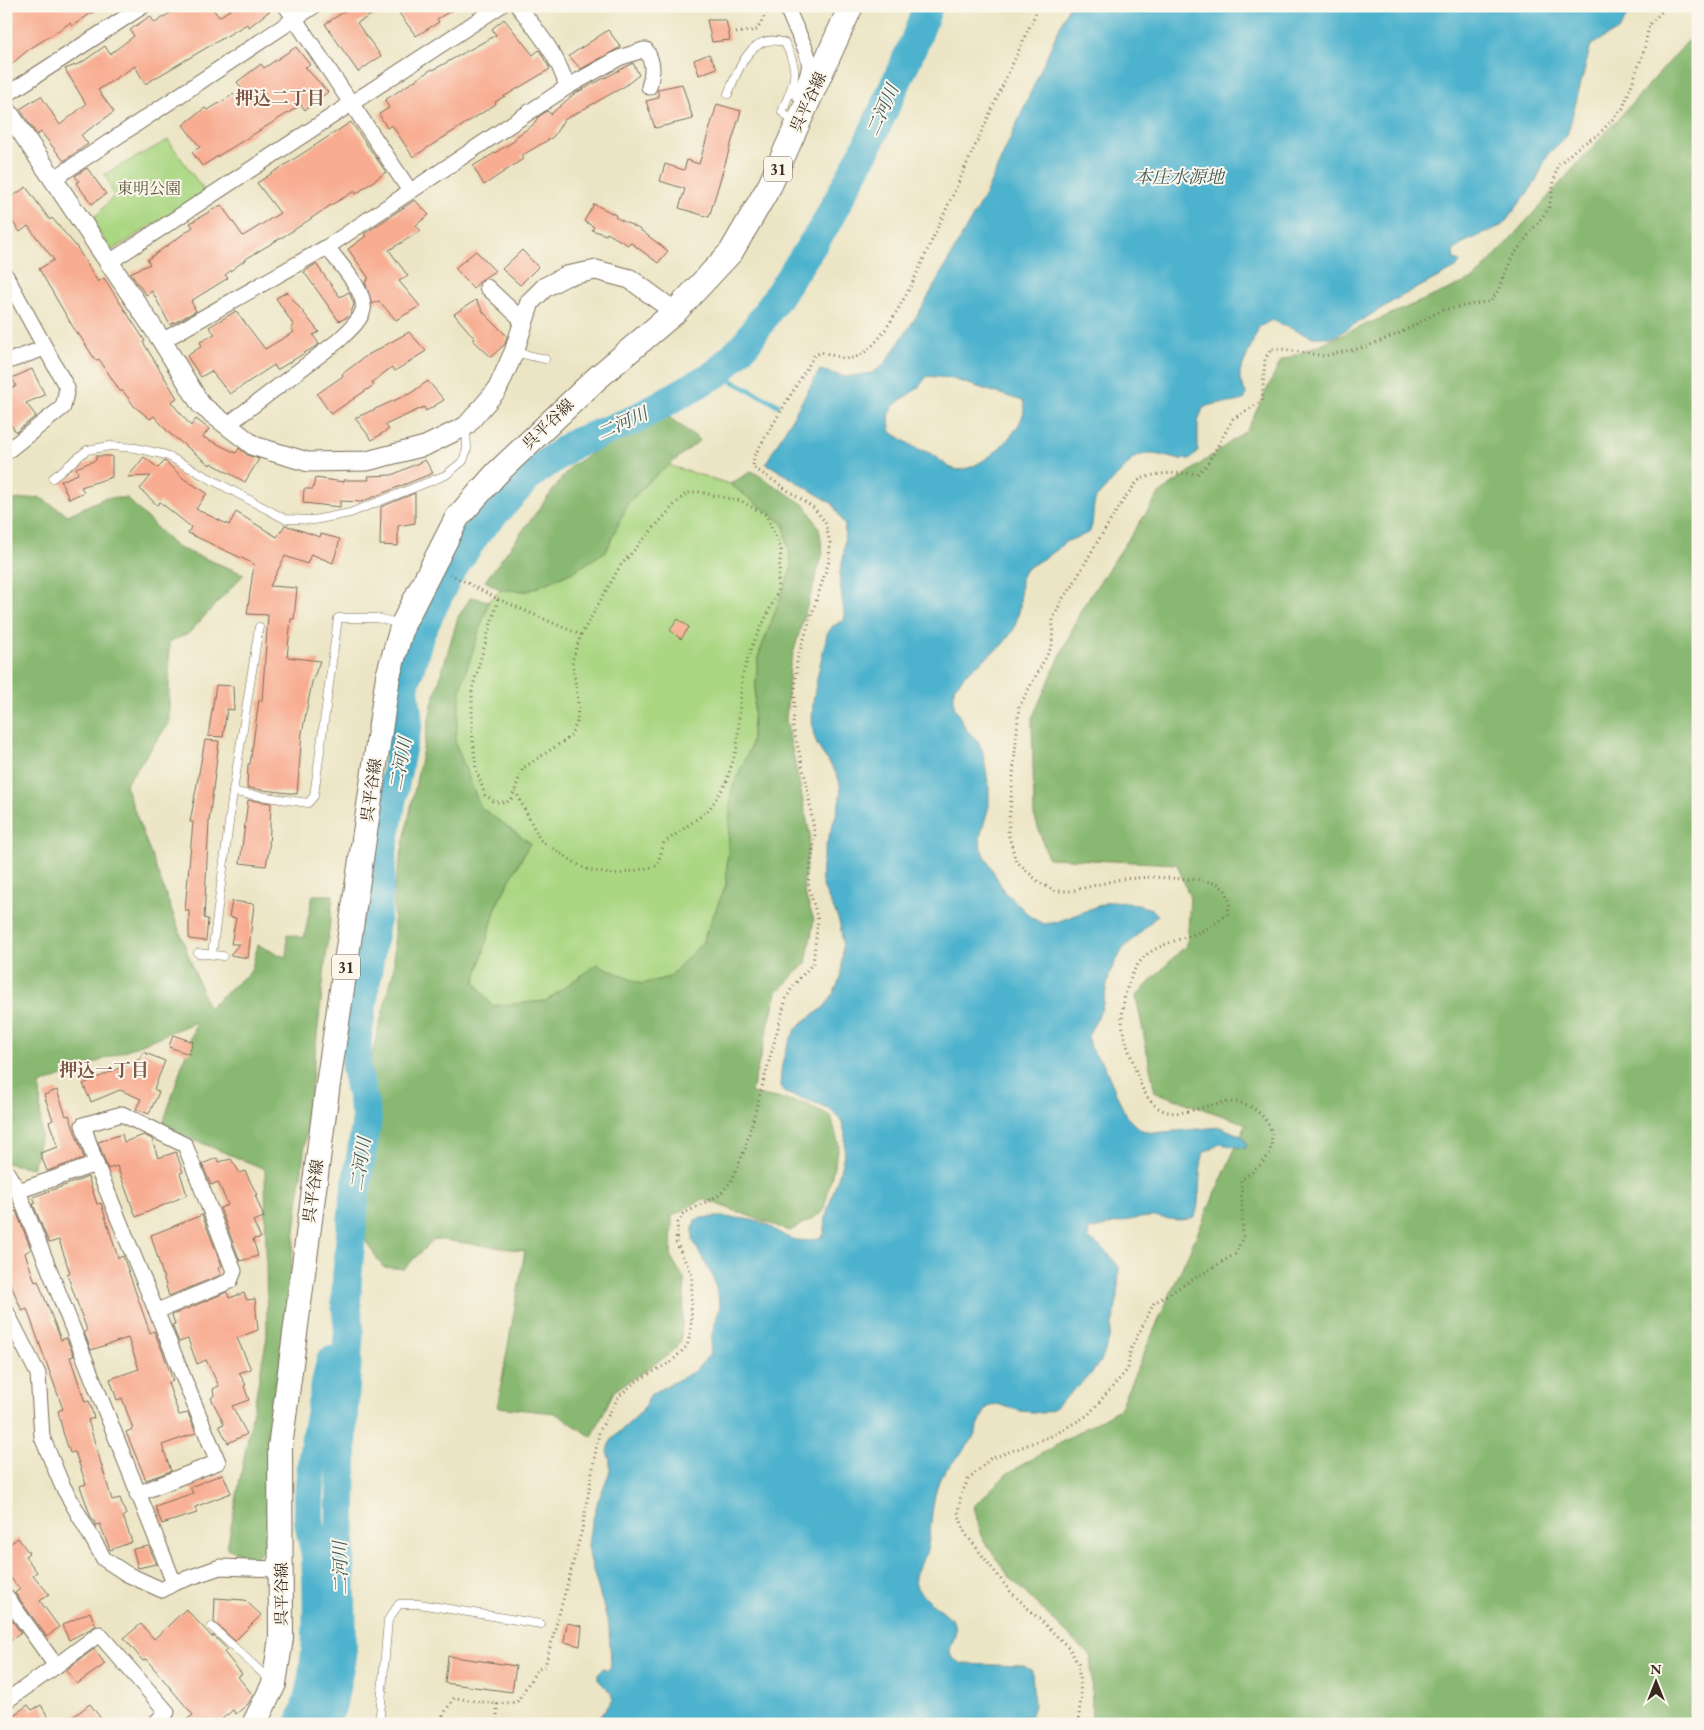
<svg xmlns="http://www.w3.org/2000/svg" width="1704" height="1730" viewBox="0 0 1704 1730" font-family="'EB Garamond','Noto Serif JP',serif">
  <rect width="100%" height="100%" fill="#fbf7ec"/>
  <filter id="ink" filterUnits="userSpaceOnUse"><feTurbulence type="fractalNoise" baseFrequency=".02" numOctaves="2"/><feDisplacementMap in="SourceGraphic" scale="10" xChannelSelector="R" yChannelSelector="G"/><feConvolveMatrix kernelMatrix="1 2 1 2 8 2 1 2 1" color-interpolation-filters="sRGB"/></filter>
  <filter id="wash" filterUnits="userSpaceOnUse"><feTurbulence type="fractalNoise" baseFrequency=".0096" numOctaves="4" result="noise"/><feDisplacementMap in="SourceGraphic" scale="20" xChannelSelector="R" yChannelSelector="G"/><feGaussianBlur stdDeviation="1.12" result="paint"/><feColorMatrix in="noise" values="0 0 0 0 0 0 0 0 0 0 0 0 0 0 0 0 0 1.4 0 .05"/><feComposite in="paint" operator="in"/></filter>
  <g filter="url(#wash)">
    <rect width="100%" height="100%" fill="#ece5c5"/>
    <g fill="#abd783" stroke="#738050">
      <polygon points="168,140 205,192 111,251 92,220 114,196 105,174"/>
      <polygon points="668,465 730,484 784,524 792,567 758,657 751,746 731,792 726,885 702,943 669,978 641,984 597,964 546,1001 492,1006 475,982 497,904 530,843 480,807 455,742 462,683 489,601 501,590 528,591 573,572 606,551 628,503 647,483"/>
    </g>
    <g fill="#88b871" stroke="#627148">
      <polygon points="1698,30 1698,1724 1092,1724 1091,1657 1010,1578 981,1536 974,1506 1008,1473 1119,1409 1246,1124 1155,1092 1136,996 1187,944 1190,898 1177,864 1048,858 1034,815 1032,718 1082,608 1159,494 1247,430 1281,361 1475,278"/>
      <polygon points="669,417 700,440 647,483 628,503 606,551 573,572 528,591 501,590 485,581 571,466 621,435 652,419"/>
      <polygon points="752,471 806,506 819,528 823,553 790,664 786,720 810,835 803,889 814,920 806,963 777,992 751,1093 806,1104 831,1116 839,1146 823,1212 790,1231 703,1199 672,1216 671,1257 685,1280 681,1342 668,1355 614,1391 592,1437 555,1413 497,1407 525,1251 434,1239 404,1269 383,1267 357,1228 379,1114 366,1077 394,969 394,889 432,705 458,617 471,597 489,601 462,683 455,742 480,807 530,843 497,904 475,982 492,1006 546,1001 597,964 641,984 669,977 702,943 726,885 731,792 751,746 758,657 792,567 784,524 730,484"/>
      <polygon points="39,497 68,515 104,498 127,498 176,547 244,574 189,633 169,642 169,723 125,785 208,1008 251,971 258,945 287,958 287,934 304,938 313,895 333,895 270,1452 267,1547 253,1559 227,1548 267,1337 265,1169 162,1127 196,1022 40,1085 41,1135 33,1168 6,1163 6,501"/>
    </g>
    <path fill="#4eb2cd" stroke="#446e76" fill-rule="evenodd" d="M1069,6L1631,8L1620,29L1591,45L1567,136L1548,154L1535,183L1503,225L1461,244L1453,252L1454,259L1460,262L1456,268L1400,297L1334,337H1311L1272,320L1259,327L1240,372V381L1246,393L1245,399C1232,406 1217,400 1203,408L1198,422V451L1192,458C1175,465 1152,445 1133,459L1096,498C1091,510 1095,523 1089,533L1065,542L1057,550L1026,569L1021,578L1020,608L1014,629L1003,644L965,675L954,688V706L966,729L978,742L983,752L989,788V806L980,837L981,849L1004,891L1032,918L1044,924L1057,922L1108,902H1127L1152,909L1158,915L1123,949L1110,972L1102,1008L1088,1036L1090,1048L1104,1065L1126,1116L1139,1129L1152,1133L1221,1127L1243,1137L1247,1145L1246,1148H1243L1220,1144L1204,1152C1197,1173 1202,1196 1195,1217C1180,1224 1163,1216 1148,1217C1128,1219 1108,1226 1089,1230L1088,1238L1106,1251L1119,1267L1118,1296L1109,1339L1103,1357L1092,1373L1053,1409L1043,1413L1021,1411L997,1404L988,1407C980,1417 978,1430 971,1441C963,1454 950,1463 942,1475C931,1492 932,1533 926,1553C923,1564 911,1573 916,1585C922,1602 950,1610 955,1626C959,1642 937,1654 963,1664L1024,1666L1032,1671L1034,1705L1028,1724H594L613,1700L611,1693L598,1680V1674L603,1668L607,1671L611,1666L609,1626L591,1563L588,1546L590,1530L597,1504L610,1471V1460L607,1452L609,1444L614,1437L641,1412L651,1394L695,1371L710,1354L712,1334L720,1306L714,1279L693,1241V1226L695,1220C707,1214 754,1218 765,1224C785,1236 797,1247 823,1236C826,1229 825,1224 826,1217C831,1191 858,1140 838,1117C826,1103 801,1099 785,1093C773,1081 788,1038 798,1027C806,1018 817,1014 825,1006C834,995 842,978 842,964C843,949 843,930 837,916C832,905 824,893 822,881C818,847 844,811 840,785C838,769 822,757 816,742C805,714 821,664 827,634L833,626L845,620L839,576L844,554L845,526L833,504L766,463L820,370L846,377L872,373L884,365L920,311L986,193ZM927,376L949,378L1023,401C1033,425 977,476 954,469C946,467 939,458 932,454C926,451 919,450 914,447C906,442 899,437 891,432C885,406 895,404 914,391C919,388 923,381 927,376Z"/>
    <g fill="none" stroke-linecap="round" stroke-linejoin="round">
      <polyline stroke="#4eb2cd" stroke-width="5" points="717,373 778,405"/>
      <g stroke="#4eb2cd" stroke-width="30">
        <path d="M300,1724C320,1675 319,1610 316,1558C315,1545 310,1533 309,1520C307,1472 321,1409 331,1361"/>
        <polyline points="323,1724 332,1704 342,1651 340,1548 343,1411 349,1330 346,1303 347,1278 354,1202 367,1119 356,1068 357,1037 377,909 382,852 402,743 408,724 404,687 420,633 448,575 477,532 530,475 573,444 634,420 717,373 747,342 824,227 867,146 915,41 928,6"/>
      </g>
    </g>
    <g id="blocks">
      <g fill="#f8ad92">
        <polygon points="6,6 102,6 72,26 70,23 28,50 6,69"/>
        <polygon points="180,6 211,6 219,17 236,6 276,6 249,27 247,24 145,84 135,66 98,90 114,112 81,135 88,144 64,161 41,132 37,135 20,109 41,96 60,125 86,104 65,69 81,63 105,46 110,54 134,36 130,30 150,16 155,23"/>
        <polygon points="353,6 387,6 357,23 381,56 358,72 325,24"/>
        <polygon points="394,6 459,6 437,19 439,22 416,36"/>
        <polygon points="504,19 533,55 539,50 550,69 495,102 496,104 413,157 392,125 387,128 379,114 389,108 385,100 432,69 433,70 496,35 492,29"/>
        <polygon points="707,20 726,20 730,40 712,42"/>
        <polygon points="608,30 621,47 581,69 569,56"/>
        <polygon points="296,47 310,65 305,67 328,92 305,110 301,105 202,166 192,152 200,147 183,125 205,108 208,110 242,89 237,82 261,64 264,68"/>
        <polygon points="709,54 717,68 699,75 694,60"/>
        <polygon points="633,63 639,75 625,86 564,120 553,137 521,156 523,159 484,185 473,166 516,140 514,138 533,125 538,117 547,111 551,114 574,94"/>
        <polygon points="682,84 693,119 655,128 646,101 658,98 658,89"/>
        <polygon points="717,104 741,111 709,217 679,208 685,189 660,181 665,164 684,170 687,160 699,164"/>
        <polygon points="351,122 386,172 356,194 355,191 331,205 294,230 249,257 225,275 228,278 191,301 196,311 170,325 152,291 146,295 130,273 150,264 147,260 193,227 190,223 221,205 243,236 280,213 257,183"/>
        <polygon points="87,168 106,194 92,204 76,183 79,181 75,176"/>
        <polygon points="26,187 50,220 52,218 76,246 98,282 104,278 145,341 143,342 177,398 171,402 191,426 196,419 209,429 203,437 236,453 239,448 247,455 259,459 245,482 211,463 210,465 169,433 154,416 150,419 134,406 123,391 120,391 99,359 96,361 78,333 77,334 39,269 54,260 28,226 20,232 6,213 6,201"/>
        <polygon points="415,200 429,215 416,225 421,231 389,250 408,276 399,281 420,306 396,320 379,301 372,304 365,282 368,280 368,277 348,249 366,236 364,234"/>
        <polygon points="594,204 616,215 615,217 639,229 668,251 658,263 630,242 628,245 607,233 606,235 592,230 594,227 584,221"/>
        <polygon points="522,250 538,267 520,285 502,269"/>
        <polygon points="476,251 495,271 481,280 473,289 455,268"/>
        <polygon points="316,264 340,297 349,292 354,304 350,316 339,321 304,272"/>
        <polygon points="287,292 319,332 313,335 319,344 277,370 274,365 230,394 211,371 201,377 187,356 202,346 200,342 215,334 209,327 236,311 265,349 294,332 291,328 294,326 276,298"/>
        <polygon points="476,300 484,313 507,336 505,344 491,357 473,340 475,339 454,314"/>
        <polygon points="409,332 426,351 395,371 392,367 372,382 374,385 331,414 317,394 343,376 342,374 366,356"/>
        <polygon points="32,369 45,395 26,403 36,416 16,432 6,419 6,390 16,386 12,378"/>
        <polygon points="428,381 444,400 426,411 424,407 385,425 389,429 372,440 355,418 411,393"/>
        <polygon points="96,456 112,456 112,477 81,487 84,492 69,499 61,481 78,474 76,468 96,460"/>
        <polygon points="144,457 158,468 165,461 184,479 207,493 196,509 229,525 236,512 277,537 285,525 320,537 321,534 340,539 333,563 311,554 307,564 285,556 270,586 297,588 294,619 291,619 287,657 320,661 312,682 302,733 297,794 247,788 248,764 250,764 259,700 262,701 268,615 247,614 254,564 188,533 191,527 160,502 157,505 140,489 151,476 128,477"/>
        <polygon points="425,460 433,473 361,502 340,501 340,507 303,503 304,489 313,489 315,478 344,482 344,480 369,480 368,476 392,475"/>
        <polygon points="415,493 415,523 398,526 398,546 380,545 381,507"/>
        <polygon points="678,619 689,627 681,639 670,630"/>
        <polygon points="216,685 233,686 234,710 227,709 223,737 208,736"/>
        <polygon points="205,740 219,741 209,822 204,918 208,919 206,941 189,939 189,910 185,910 193,822 190,822"/>
        <polygon points="248,800 271,803 269,850 266,866 240,863"/>
        <polygon points="232,901 254,904 248,958 230,955 239,944 231,944 236,918 229,917"/>
        <polygon points="173,1035 193,1042 189,1054 169,1047"/>
        <polygon points="143,1052 165,1061 154,1089 159,1092 149,1114 136,1109 141,1099 120,1090 91,1102 83,1084 140,1059"/>
        <polygon points="57,1090 66,1116 69,1115 84,1158 47,1171 40,1153 58,1147 49,1122 53,1120 44,1095"/>
        <polygon points="122,1134 124,1142 144,1135 152,1139 158,1158 176,1152 183,1172 180,1173 187,1195 136,1217 117,1166 108,1169 98,1142"/>
        <polygon points="217,1158 219,1162 231,1159 240,1173 245,1171 257,1195 255,1195 264,1217 253,1221 261,1238 253,1239 258,1256 240,1261 220,1208 228,1205 218,1182 211,1185 202,1164"/>
        <polygon points="88,1177 97,1204 101,1203 118,1258 123,1256 150,1333 154,1331 164,1355 173,1381 168,1383 179,1415 188,1413 196,1433 162,1445 171,1471 146,1480 126,1432 133,1429 122,1398 117,1400 110,1379 139,1369 128,1338 91,1350 84,1332 87,1330 67,1274 70,1273 59,1240 49,1243 33,1204 36,1203 33,1197"/>
        <polygon points="16,1211 31,1249 25,1253 35,1282 38,1281 61,1340 66,1338 74,1356 70,1357 85,1402 89,1401 94,1418 88,1420 112,1500 120,1498 126,1515 123,1516 132,1542 110,1550 100,1524 96,1525 91,1517 80,1486 86,1484 75,1452 70,1453 63,1432 58,1411 63,1409 27,1309 22,1311 6,1273 6,1214"/>
        <polygon points="202,1215 222,1266 218,1268 221,1275 169,1296 151,1235"/>
        <polygon points="227,1292 229,1298 244,1293 247,1300 255,1299 258,1330 237,1338 251,1369 239,1373 246,1385 244,1386 249,1400 232,1406 247,1434 228,1443 219,1426 224,1424 211,1398 214,1396 213,1389 219,1386 206,1360 197,1364 188,1339 179,1342 172,1325 175,1324 172,1315"/>
        <polygon points="223,1474 231,1493 195,1507 197,1513 162,1524 155,1506 193,1493 190,1487"/>
        <polygon points="18,1538 29,1553 25,1556 37,1572 33,1575 49,1594 40,1601 59,1627 47,1637 15,1593 20,1589 6,1572 6,1547"/>
        <polygon points="149,1546 156,1564 138,1568 133,1549"/>
        <polygon points="215,1598 245,1600 261,1615 235,1641 214,1622"/>
        <polygon points="186,1609 213,1638 213,1635 227,1649 224,1652 242,1674 238,1677 253,1695 248,1704 236,1714 233,1710 216,1724 181,1724 193,1715 146,1659 143,1661 124,1638 141,1624 154,1639"/>
        <polygon points="6,1612 21,1633 6,1644"/>
        <polygon points="90,1612 96,1626 69,1640 62,1625"/>
        <polygon points="567,1623 582,1626 580,1646 564,1642"/>
        <polygon points="94,1649 105,1664 77,1684 66,1670"/>
        <polygon points="448,1656 516,1666 512,1692 445,1683"/>
        <polygon points="90,1704 105,1724 64,1724"/>
        <polygon points="28,1705 32,1710 41,1705 52,1724 6,1724 6,1720"/>
      </g>
    </g>
  </g>
  <g filter="url(#ink)">
    <use href="#blocks" fill-opacity="0" stroke="#796b58" stroke-width="1"/>
    <g fill="none" stroke-linecap="round" stroke-linejoin="round">
      <g stroke="#796b58" stroke-width="9">
        <g id="service">
          <path d="M728,94C738,69 752,30 785,43C801,75 794,81 782,112L790,119"/>
          <polyline points="514,352 545,359"/>
          <polyline points="53,478 87,450 110,446 136,448 166,455 285,519 314,520 350,513 446,475 463,461 467,449 466,428"/>
          <polyline points="233,792 308,803 314,796 338,618 377,618 401,624"/>
          <polyline points="198,953 223,956"/>
          <polyline points="212,954 233,792 259,627"/>
          <polyline points="212,1627 271,1681"/>
          <polyline points="376,1724 380,1715 388,1620 399,1604 419,1604 541,1624"/>
        </g>
      </g>
      <g stroke="#796b58" stroke-width="17">
        <g id="minor">
          <polyline points="286,6 410,191"/>
          <path d="M787,6C792,25 805,42 809,61C811,71 804,85 799,94"/>
          <path d="M567,87L619,58L643,50H646C654,64 653,71 649,87"/>
          <polyline points="6,95 143,6"/>
          <polyline points="52,180 314,6"/>
          <polyline points="108,263 500,6"/>
          <polyline points="6,276 67,388 63,407 6,452"/>
          <polyline points="487,287 523,321"/>
          <path d="M162,341L327,247L567,87C558,55 538,32 518,6"/>
          <polyline points="6,362 45,348"/>
          <path d="M226,426L338,341C346,333 360,322 363,310C367,292 338,262 327,247"/>
          <polyline points="96,1164 83,1125 122,1114 185,1145 234,1271 230,1281 157,1311"/>
          <polyline points="6,1171 18,1191 174,1583"/>
          <polyline points="18,1191 96,1164 218,1462 137,1494"/>
          <polyline points="6,1311 38,1374 42,1437 62,1485 104,1559 127,1574 162,1590 174,1583 220,1567 280,1569"/>
          <polyline points="6,1596 56,1666 6,1701"/>
          <polyline points="56,1666 99,1634 167,1712 154,1724"/>
        </g>
      </g>
      <g stroke="#796b58" stroke-width="21">
        <polyline id="tertiary" points="6,109 162,341 201,405 254,446 308,462 367,461 425,446 466,426 497,390 514,352 530,302 545,287 566,276 596,270 630,279 675,312"/>
      </g>
      <g stroke="#796b58" stroke-width="26">
        <polyline id="primary" points="254,1724 274,1684 281,1638 280,1447 327,1091 388,676 403,624 457,518 497,473 596,379 675,312 731,252 770,185 851,6"/>
      </g>
      <g stroke="#796b58" stroke-width="3" stroke-dasharray="1 4" stroke-linecap="butt">
        <polyline points="736,33 757,30 770,6"/>
        <polyline points="450,574 498,599 472,689 472,731 476,769 485,795 495,802 507,802 512,798 523,768 570,737 577,722 578,700 572,661 581,635 620,566 676,503 687,493 699,492 741,501 766,515 781,550 777,594 751,648 742,678 737,747 726,783 709,810 664,843 657,866 614,875 585,869 540,840 515,790"/>
        <polyline points="498,599 581,635"/>
        <polyline points="497,1704 497,1724"/>
        <path d="M437,1724L454,1698L497,1704L517,1702L537,1670L545,1666L582,1530L599,1432L619,1396L638,1380L671,1362L687,1346L691,1330L692,1275L676,1242L678,1223L683,1214L719,1195L731,1182L745,1149L786,999L793,986L813,963L818,920L808,884L815,836L806,781L793,727L797,660L829,561L830,543L825,522L814,508L753,467L754,456L814,356L821,352C830,354 843,360 852,358C878,353 899,306 912,284L1039,6"/>
        <path d="M1078,1724L1081,1695L1078,1664L1069,1648L1009,1590L965,1533L958,1512L961,1495L968,1480L990,1459L1054,1435L1088,1415L1128,1369L1130,1351L1154,1303L1235,1254L1243,1238L1241,1180C1252,1173 1265,1163 1270,1151C1273,1142 1272,1128 1267,1122C1234,1077 1194,1124 1162,1110C1143,1101 1138,1076 1132,1059C1127,1046 1122,1032 1122,1018C1123,996 1131,963 1152,951C1169,941 1190,937 1208,928C1215,924 1221,919 1227,915L1230,902L1226,891L1218,884L1201,880L1152,877L1121,879L1071,891H1056L1040,883L1016,861L1008,833L1019,707L1052,646L1053,618L1063,598L1072,587C1079,572 1131,483 1141,479C1159,471 1179,474 1198,473L1206,466L1233,419L1262,401L1265,359L1271,349H1282L1324,356L1365,347L1398,334L1442,310L1491,301L1500,288L1512,257L1549,208L1557,166L1577,148L1599,134L1623,108L1644,51L1649,25L1667,6"/>
      </g>
      <use href="#service" stroke="#fff" stroke-width="8"/>
      <use href="#minor" stroke="#fff" stroke-width="15"/>
      <use href="#tertiary" stroke="#fff" stroke-width="19"/>
      <use href="#primary" stroke="#fff" stroke-width="24"/>
    </g>
  </g>
  <g text-anchor="middle" dominant-baseline="central" stroke-width="4" stroke-linejoin="round" paint-order="stroke">
    <g fill="#fbf7ec" stroke="#75685c" stroke-width="1">
      <rect x="764" y="156.5" width="28" height="25" rx="4"/>
      <rect x="332" y="954.5" width="28" height="25" rx="4"/>
    </g>
    <g font-size="15" font-weight="bold" fill="#3b2a1e">
      <text x="778" y="169">31</text>
      <text x="346" y="967">31</text>
    </g>
    <g font-size="16" fill="#3b2a1e" stroke="#fbf7ec">
      <text transform="translate(808 102) rotate(-65)">呉平谷線</text>
      <text transform="translate(548 424) rotate(-44)">呉平谷線</text>
      <text transform="translate(371 790) rotate(-82)">呉平谷線</text>
      <text transform="translate(313 1191) rotate(-82)">呉平谷線</text>
      <text transform="translate(281 1594) rotate(-90)">呉平谷線</text>
    </g>
    <g font-size="16" fill="#575537" stroke="#fbf7ec">
      <text x="149" y="188">東明公園</text>
    </g>
    <g font-size="18" font-weight="bold" fill="#7d5847" stroke="#fbf7ec">
      <text x="280" y="97">押込二丁目</text>
      <text x="104" y="1069">押込一丁目</text>
    </g>
    <g font-size="18" font-style="italic" fill="#425a5b" stroke="#fbf7ec">
      <text transform="translate(882 110) rotate(-66)">二河川</text>
      <text x="1179" y="176">本庄水源地</text>
      <text transform="translate(622 423) rotate(-24)">二河川</text>
      <text transform="translate(400 764) rotate(-79)">二河川</text>
      <text transform="translate(360 1164) rotate(-81)">二河川</text>
      <text transform="translate(340 1568) rotate(-91)">二河川</text>
    </g>
  </g>
  <rect width="1704" height="1730" fill="none" stroke="#fbf7ec" stroke-width="25"/>
  <g transform="translate(1656 1682)" stroke="#fbf7ec" stroke-width="4" paint-order="stroke">
  <path d="M0-4L9 19L0 12L-9 19Z" fill="#3b2a1e"/>
  <text y="-8" font-size="14" font-weight="bold" text-anchor="middle" fill="#3b2a1e">N</text>
  </g>
</svg>
